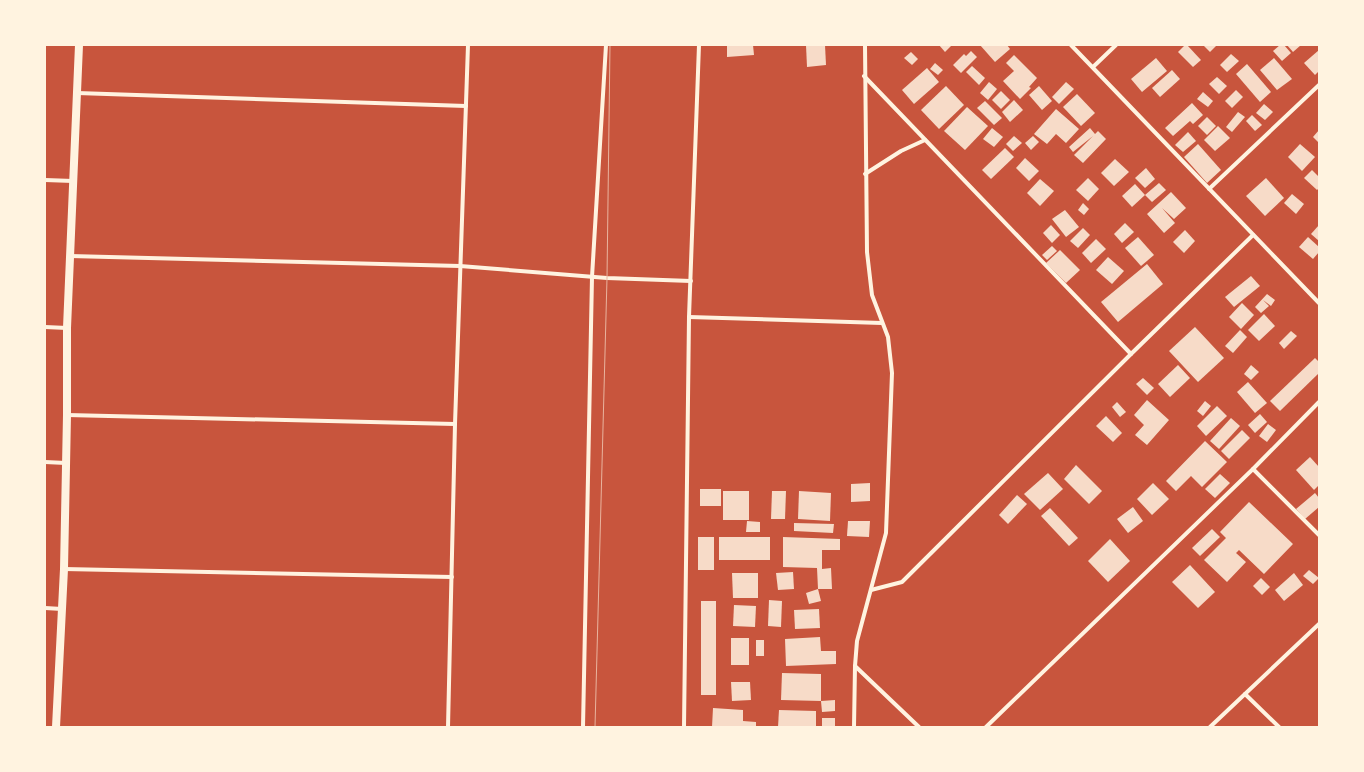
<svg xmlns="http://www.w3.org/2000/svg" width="1364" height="772" viewBox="0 0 1364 772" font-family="Jost,sans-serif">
  <rect width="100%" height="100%" fill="#c8553d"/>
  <g fill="#f7dbc8">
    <polygon points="727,45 753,45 754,55 727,57"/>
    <polygon points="806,45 825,45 826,65 807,67"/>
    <polygon points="939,45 952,45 945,52"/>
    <polygon points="980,45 1007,45 1010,49 995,62"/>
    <polygon points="1185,45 1187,45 1201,60 1193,67 1178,52"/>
    <polygon points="1203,45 1217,45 1210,52"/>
    <polygon points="1280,45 1284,45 1291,53 1282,61 1273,51"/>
    <polygon points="1287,45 1301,45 1293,52"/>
    <polygon points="1319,50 1319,71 1315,75 1304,63"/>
    <polygon points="971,51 977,57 961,73 953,65 964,54 966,56"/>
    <polygon points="911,52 918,59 912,65 904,58"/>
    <polygon points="1231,54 1239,61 1227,72 1220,65"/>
    <polygon points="1014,55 1037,78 1029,87 1031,88 1020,99 1003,81 1014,71 1006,63"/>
    <polygon points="1156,58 1167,71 1142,92 1131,79"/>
    <polygon points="1274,58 1292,79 1277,90 1260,70"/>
    <polygon points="935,63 943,70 938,75 930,69"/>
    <polygon points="1247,64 1271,92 1260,102 1236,74"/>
    <polygon points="972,66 985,78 979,85 966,72"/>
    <polygon points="927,68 939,82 914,104 902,90"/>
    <polygon points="1172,70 1180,79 1160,97 1152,88"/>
    <polygon points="1217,77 1227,86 1219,94 1209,84"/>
    <polygon points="989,82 997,89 988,100 980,93"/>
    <polygon points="1066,82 1074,89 1059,104 1052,97"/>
    <polygon points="946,86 964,105 939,129 921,110"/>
    <polygon points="1039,86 1052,101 1042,110 1029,95"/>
    <polygon points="1236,90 1243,97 1232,108 1225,101"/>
    <polygon points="1001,91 1010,100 1001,109 992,100"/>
    <polygon points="1203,92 1213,101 1208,107 1197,99"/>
    <polygon points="1077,94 1095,113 1081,126 1063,107"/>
    <polygon points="1014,100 1023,110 1010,122 1002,112"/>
    <polygon points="985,101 1002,118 994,125 977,108"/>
    <polygon points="1192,103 1203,115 1193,124 1190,121 1173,136 1165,128"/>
    <polygon points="1264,104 1273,112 1265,120 1256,113"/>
    <polygon points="967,107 988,126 965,150 944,131"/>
    <polygon points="1056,109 1079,129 1066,143 1056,134 1047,144 1034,134"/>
    <polygon points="1238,112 1245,117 1232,132 1226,127"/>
    <polygon points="1252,115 1262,125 1255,131 1246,121"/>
    <polygon points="1207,117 1216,126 1207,135 1198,126"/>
    <polygon points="1218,126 1230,138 1215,151 1204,140"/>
    <polygon points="992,128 1003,137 994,147 983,139"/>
    <polygon points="1090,128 1095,134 1098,131 1106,139 1083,163 1074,155 1093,136 1073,152 1069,147"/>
    <polygon points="1319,130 1319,143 1313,137"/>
    <polygon points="1188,132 1196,141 1183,152 1175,145"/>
    <polygon points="1014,136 1022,143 1013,151 1006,144"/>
    <polygon points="1033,136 1039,142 1031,150 1025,143"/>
    <polygon points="1198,144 1221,170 1207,183 1184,157"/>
    <polygon points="1300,144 1315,157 1302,171 1288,157"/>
    <polygon points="1005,148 1014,157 991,179 982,170"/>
    <polygon points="1025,158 1039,171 1029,181 1016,168"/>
    <polygon points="1115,159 1129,172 1114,186 1101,173"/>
    <polygon points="1146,168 1155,179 1145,188 1135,178"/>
    <polygon points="1312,170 1319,177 1319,188 1317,190 1304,178"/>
    <polygon points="1088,178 1099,189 1088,201 1076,190"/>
    <polygon points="1266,178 1284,198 1265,216 1246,196"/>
    <polygon points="1040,179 1054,191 1040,206 1027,193"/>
    <polygon points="1159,183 1166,190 1152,202 1145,195"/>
    <polygon points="1135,184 1145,195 1132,207 1122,196"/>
    <polygon points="1171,192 1186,208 1174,219 1162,208 1175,223 1164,233 1147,214"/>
    <polygon points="1292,194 1304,204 1296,214 1284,203"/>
    <polygon points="1083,203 1089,209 1084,215 1078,210"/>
    <polygon points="1065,210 1079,227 1066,237 1052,219"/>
    <polygon points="1125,223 1134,232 1122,243 1114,234"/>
    <polygon points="1051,225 1060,235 1052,243 1043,233"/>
    <polygon points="1319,225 1319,241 1311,234"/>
    <polygon points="1083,228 1090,235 1078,248 1070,241"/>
    <polygon points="1185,230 1195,241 1184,253 1173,242"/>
    <polygon points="1138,237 1154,255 1141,266 1125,248"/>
    <polygon points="1308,237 1319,247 1319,252 1313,259 1299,247"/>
    <polygon points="1096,239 1106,249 1091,263 1082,253"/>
    <polygon points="1052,246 1057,251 1047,260 1042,255"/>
    <polygon points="1060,250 1080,270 1066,283 1046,263"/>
    <polygon points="1108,257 1124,271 1112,284 1096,270"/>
    <polygon points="1147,264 1163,284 1118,322 1101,302"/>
    <polygon points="1251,276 1260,286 1234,307 1225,297"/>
    <polygon points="1267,294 1275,300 1271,306 1263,300 1269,306 1261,313 1255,307"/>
    <polygon points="1242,303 1254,315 1241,329 1229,317"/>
    <polygon points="1264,314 1275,326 1259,341 1248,330"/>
    <polygon points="1195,327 1224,358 1198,382 1169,351"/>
    <polygon points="1240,330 1247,337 1233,353 1225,346"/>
    <polygon points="1291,331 1297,336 1284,349 1279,343"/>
    <polygon points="1315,358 1319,362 1319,373 1280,411 1270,401"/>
    <polygon points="1178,365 1190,378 1170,397 1158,384"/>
    <polygon points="1251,365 1259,372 1251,380 1244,374"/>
    <polygon points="1143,378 1154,388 1147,395 1136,384"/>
    <polygon points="1248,382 1267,403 1255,413 1237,392"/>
    <polygon points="1147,400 1169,420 1147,445 1135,435 1144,425 1134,415"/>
    <polygon points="1205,401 1211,406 1203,416 1197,411"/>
    <polygon points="1117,402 1126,412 1120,417 1112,407"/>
    <polygon points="1217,406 1227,416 1206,436 1197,426"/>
    <polygon points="1260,414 1267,422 1255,433 1248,425"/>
    <polygon points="1106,416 1122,433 1113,442 1096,426"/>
    <polygon points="1231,418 1240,426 1219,449 1210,441"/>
    <polygon points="1268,424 1276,430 1267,442 1259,436"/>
    <polygon points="1242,430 1250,438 1229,459 1221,451"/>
    <polygon points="1205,441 1227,462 1202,487 1191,476 1176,491 1166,481"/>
    <polygon points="1310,457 1319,467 1319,485 1314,490 1296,470"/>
    <polygon points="1076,465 1102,491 1089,504 1064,479"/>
    <polygon points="1048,473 1063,489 1040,510 1024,494"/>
    <polygon points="1220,474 1230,483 1215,498 1205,489"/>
    <polygon points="870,483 870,501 851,502 851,484"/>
    <polygon points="1153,483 1169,499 1152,515 1137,499"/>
    <rect x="700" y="489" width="21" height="17"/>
    <rect x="723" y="491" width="26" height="29"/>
    <polygon points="772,491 786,491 785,519 771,519"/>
    <polygon points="799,491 831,493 830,521 798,519"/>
    <polygon points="1315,493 1319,498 1319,507 1305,519 1296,509"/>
    <polygon points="1017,495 1027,504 1008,524 999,515"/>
    <polygon points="1249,502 1293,544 1264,574 1239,550 1236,553 1246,562 1227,582 1204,560 1226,538 1220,532"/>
    <polygon points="1133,507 1143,521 1128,533 1117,519"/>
    <polygon points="1050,508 1078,538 1069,546 1041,516"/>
    <polygon points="747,521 760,522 760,532 746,532"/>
    <polygon points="848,521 870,521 869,537 847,536"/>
    <polygon points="794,523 834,524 833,533 794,531"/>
    <polygon points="1212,529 1220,537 1200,556 1192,548"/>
    <rect x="698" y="537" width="16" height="33"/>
    <rect x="719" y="537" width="51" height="23"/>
    <polygon points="783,537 840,539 840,550 822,550 822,569 831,568 832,589 818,589 821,601 809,604 806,593 818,589 817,568 783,567"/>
    <polygon points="1110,539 1130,561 1108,582 1088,561"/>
    <polygon points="1190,565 1215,592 1198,608 1172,582"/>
    <polygon points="1309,570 1319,578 1313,584 1303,576"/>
    <polygon points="793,572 794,589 778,590 776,573"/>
    <polygon points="732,573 758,573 758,598 733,598"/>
    <polygon points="1294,573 1303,585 1284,601 1275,590"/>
    <polygon points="1261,578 1270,587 1262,595 1253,586"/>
    <polygon points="769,600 782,601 781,627 768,626"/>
    <rect x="701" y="601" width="15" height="94"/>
    <polygon points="734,605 756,606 755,627 733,626"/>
    <polygon points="819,609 820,628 795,629 794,610"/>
    <polygon points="820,637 821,651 836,651 836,664 786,666 785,639"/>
    <rect x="731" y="638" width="18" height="27"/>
    <rect x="756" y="640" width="8" height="16"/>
    <polygon points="782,673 821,674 821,701 781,700"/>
    <polygon points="731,682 750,682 751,700 732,701"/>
    <polygon points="835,700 835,711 822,712 821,701"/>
    <polygon points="713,708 743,710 743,721 756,722 756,727 712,727"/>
    <polygon points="779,710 816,711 816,727 778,727"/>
    <rect x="822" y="718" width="13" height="9"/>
  </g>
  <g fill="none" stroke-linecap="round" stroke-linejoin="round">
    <g stroke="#fff3e0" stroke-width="4">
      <polyline points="1071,45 1319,303"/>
      <polyline points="1093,67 1116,45"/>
      <polyline points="864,76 1131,354"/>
      <polyline points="77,93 466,106"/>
      <polyline points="865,174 901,151 925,140"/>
      <polyline points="45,180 73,181"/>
      <polyline points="1209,189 1319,85"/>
      <polyline points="70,256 460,266 607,278 691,281"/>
      <polyline points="689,317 882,323"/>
      <polyline points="45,327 67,328"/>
      <polyline points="67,415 455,424"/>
      <polyline points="45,462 66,463"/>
      <polyline points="1253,469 1319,535"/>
      <polyline points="64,569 452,577"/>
      <polyline points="871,590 902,582 1131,354 1253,235"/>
      <polyline points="45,608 62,609"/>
      <polyline points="855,666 919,727"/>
      <polyline points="1245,694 1279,727"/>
      <polyline points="448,727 455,424 468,45"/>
      <polyline points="583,727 592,277 606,45"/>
      <polyline points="684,727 689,317 699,45"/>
      <polyline points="854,727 855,666 857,641 886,533 892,373 888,337 872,295 867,252 865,45"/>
      <polyline points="986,727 1253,469 1319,402"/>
      <polyline points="1210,727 1319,624"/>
    </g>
    <polyline stroke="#fff3e0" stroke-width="8" points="56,727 64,569 67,415 67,328 79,45"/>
    <polyline stroke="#e9b49f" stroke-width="1" points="595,727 607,278 610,45"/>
  </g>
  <rect width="1364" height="772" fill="none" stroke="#fff3e0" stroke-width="92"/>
</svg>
